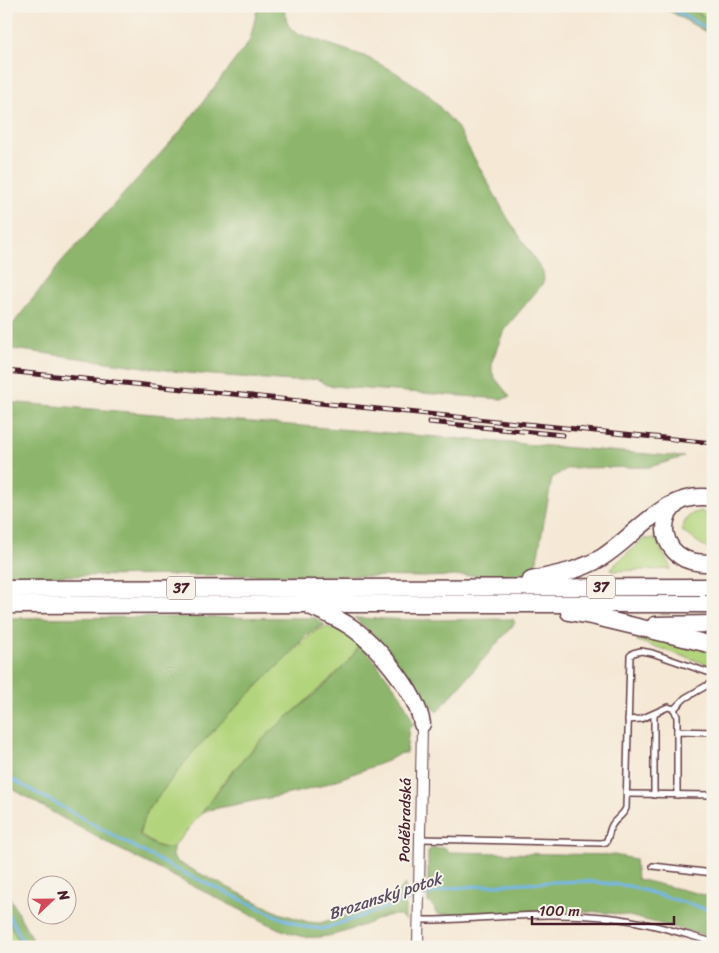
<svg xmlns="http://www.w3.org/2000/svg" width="719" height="953" viewBox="0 0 719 953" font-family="Sriracha,sans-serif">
  <rect width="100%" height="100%" fill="#f7f3e8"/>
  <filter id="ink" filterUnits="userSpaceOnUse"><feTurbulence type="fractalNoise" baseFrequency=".02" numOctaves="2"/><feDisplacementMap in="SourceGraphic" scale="10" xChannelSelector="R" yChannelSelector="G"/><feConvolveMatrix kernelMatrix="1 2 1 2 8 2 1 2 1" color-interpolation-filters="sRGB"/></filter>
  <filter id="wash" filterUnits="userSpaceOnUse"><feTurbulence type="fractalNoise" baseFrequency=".0096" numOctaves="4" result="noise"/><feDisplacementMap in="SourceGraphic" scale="20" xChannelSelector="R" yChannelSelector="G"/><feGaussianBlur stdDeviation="1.12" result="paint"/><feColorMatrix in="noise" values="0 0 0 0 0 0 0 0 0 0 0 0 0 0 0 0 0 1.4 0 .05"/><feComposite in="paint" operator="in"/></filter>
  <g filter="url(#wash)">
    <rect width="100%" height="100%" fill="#f5e8d5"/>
    <g fill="#b2d47c" stroke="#7e7a54">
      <polygon points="684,6 713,6 713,21"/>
      <path d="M701,511L710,517L713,546L708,549L682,531C685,518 688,514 701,511Z"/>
      <path d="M643,539H656C660,550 667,558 671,569L612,571L611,568Z"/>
      <path d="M326,627C338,627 356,635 358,648L346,664L327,682L256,745L224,781L201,814L173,847C161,851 150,841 140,835L142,824L149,808L193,752L245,698L308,637L317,630Z"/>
      <polygon points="644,634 713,651 713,666 637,641 640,636"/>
      <polygon points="6,917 22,947 6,947"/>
    </g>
    <g fill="#8db66c" stroke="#6c6a4c">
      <polygon points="258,6 283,6 288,25 296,33 364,56 395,72 427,93 457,127 507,217 543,272 544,280 541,286 504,330 492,361 492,372 495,378 510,397 502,399 354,388 326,385 321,381 316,379 291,381 188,373 6,348 6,333 60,264 179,133 245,47 250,40"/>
      <polygon points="661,6 684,6 713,21 713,36"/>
      <polygon points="6,402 684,457 649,467 568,468 552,478 537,560 528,573 522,574 421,577 292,575 6,576"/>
      <path d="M181,617L316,618L325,625L316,629L306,636L287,657L245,698L193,752L149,808L140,829V836C150,842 161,851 173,847V857L179,863L279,913L308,922L320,923L358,911L391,897L400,890L405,884V921C403,918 401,915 397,915C387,914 376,920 367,924C352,929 336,936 319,937C303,939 289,933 275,927L113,846L52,812L6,785V618Z"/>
      <polygon points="354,618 421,620 513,619 515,623 437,712 420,697 381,645 367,629"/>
      <path d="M357,644L371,656L401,696L414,724L409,727L406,753H404L399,754L387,761L318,787L294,793L208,810L201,814C218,790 235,767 256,746C288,713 332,686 358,648Z"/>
      <polygon points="434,848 446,848 447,852 614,855 635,859 637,879 713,897 713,937 625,915 598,912 544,911 439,915 435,912 435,909 428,902 428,852 430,849"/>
      <polygon points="6,890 36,947 22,947 6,917"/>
    </g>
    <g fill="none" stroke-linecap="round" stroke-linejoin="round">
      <g stroke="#75b6e9" stroke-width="3">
        <polyline points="667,6 713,32"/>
        <polyline points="6,776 169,866 281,918 305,927 323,929 408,900 451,888 524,883 585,881 629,886 713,911"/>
        <polyline points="6,910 26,947"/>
      </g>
    </g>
  </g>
  <g filter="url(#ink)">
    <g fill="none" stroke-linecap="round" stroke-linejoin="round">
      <g stroke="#643d44" stroke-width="8">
        <g id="lane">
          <polyline points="654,714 654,795"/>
          <polyline points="628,720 641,719 668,707 674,709"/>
          <polyline points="677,731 677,716 674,709 685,698 713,682"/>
          <polyline points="627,794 713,795"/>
          <polyline points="677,795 677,731 713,732"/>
          <path d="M420,839L601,843L606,842C609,837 609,830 612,825C616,818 623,816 626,808L630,656L633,653L641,651L652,653L713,674"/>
          <polyline points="653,866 713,873"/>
          <path d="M419,920H435C494,918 554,911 613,918C647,922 680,933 713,942"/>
        </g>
      </g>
      <g stroke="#643d44" stroke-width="12">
        <polyline id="street" points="418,947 422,724"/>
      </g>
      <g stroke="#643d44" stroke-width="19">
        <g id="primary">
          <path d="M678,503C657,519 663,548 685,559C694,563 703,563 713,563"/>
          <path d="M531,580C555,575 579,571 601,558C638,535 664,490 713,498"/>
          <polyline points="6,589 713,587"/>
          <polyline points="6,605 306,604 713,604"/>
          <path d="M310,606C322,612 336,617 348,625C375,642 417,692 422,724"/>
          <polyline points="569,612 596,617 713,645"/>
          <polyline points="655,625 713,624"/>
        </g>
      </g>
      <use href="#lane" stroke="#fff" stroke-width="5"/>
      <use href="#street" stroke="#fff" stroke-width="10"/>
      <use href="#primary" stroke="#fff" stroke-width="16"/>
      <g stroke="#4a1f2b" stroke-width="5">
        <g id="rail">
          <polyline points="6,371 713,443"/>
          <polyline points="429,422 563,435"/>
        </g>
      </g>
      <use href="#rail" stroke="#f7f3e8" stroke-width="3" stroke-dasharray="9" stroke-linecap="butt"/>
    </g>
  </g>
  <g text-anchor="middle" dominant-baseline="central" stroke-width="4" stroke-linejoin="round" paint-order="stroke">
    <g fill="#f7f3e8" stroke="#7e5f64" stroke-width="1">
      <rect x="587" y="575.5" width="28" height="23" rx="4"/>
      <rect x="167" y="576.5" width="28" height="23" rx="4"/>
    </g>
    <g font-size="14" font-weight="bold" fill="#4a1f2b">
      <text x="601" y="587">37</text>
      <text x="181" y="588">37</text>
    </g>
    <g font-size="15" fill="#4a1f2b" stroke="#f7f3e8">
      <text transform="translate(405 820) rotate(-89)">Poděbradská</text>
    </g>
    <g font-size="16" font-style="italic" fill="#574c64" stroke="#f7f3e8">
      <text transform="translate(385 896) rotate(-18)">Brozanský potok</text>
    </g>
  </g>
  <rect width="719" height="953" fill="none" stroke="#f7f3e8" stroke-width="25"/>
  <g transform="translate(52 900) rotate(68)"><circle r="24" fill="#f7f3e8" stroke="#b29e9c"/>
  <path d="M0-4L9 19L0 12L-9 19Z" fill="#d1495b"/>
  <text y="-8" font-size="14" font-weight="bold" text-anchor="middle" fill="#4a1f2b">N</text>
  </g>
  <path d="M532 916v8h142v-8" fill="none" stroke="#4a1f2b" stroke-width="2.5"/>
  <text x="539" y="916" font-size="15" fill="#4a1f2b" stroke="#f7f3e8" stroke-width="4" paint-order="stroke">100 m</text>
</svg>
